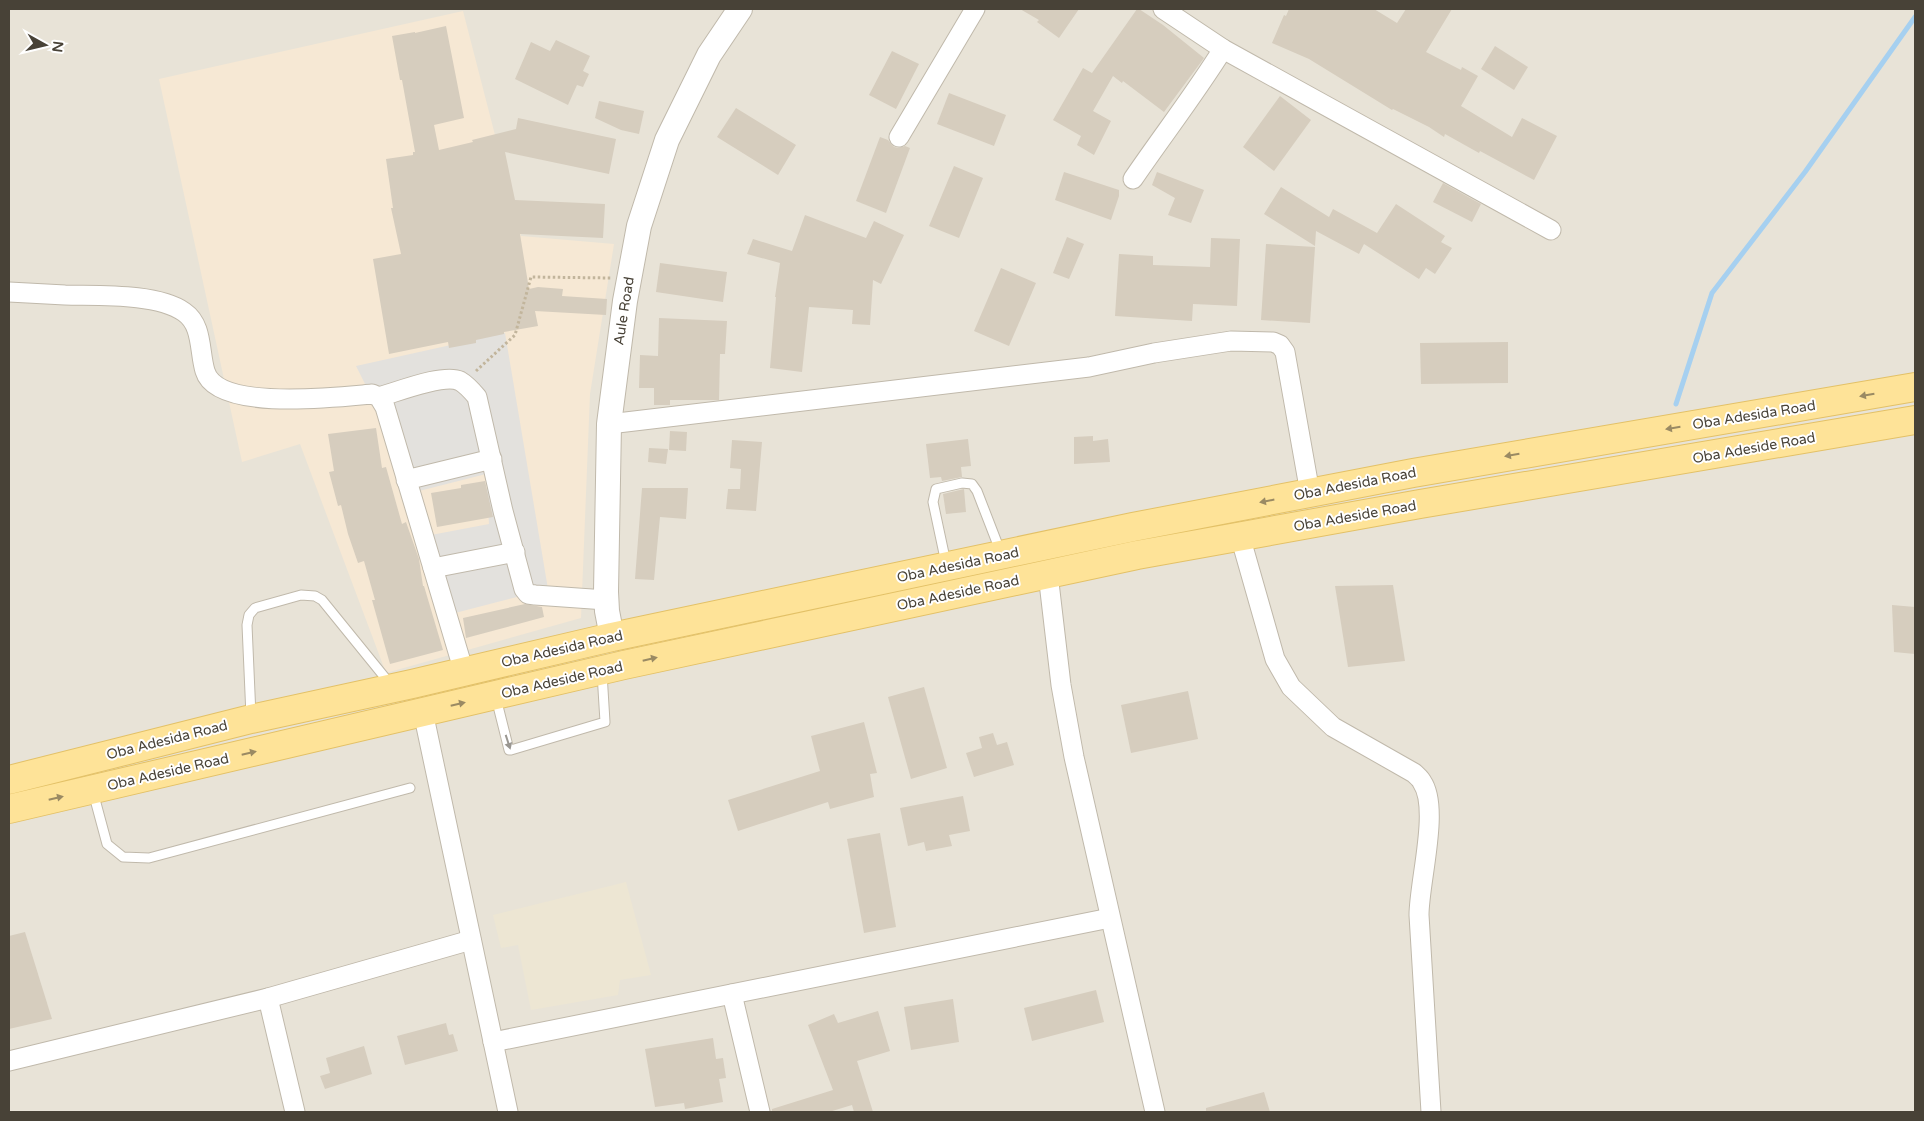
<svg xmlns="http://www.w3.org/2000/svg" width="1924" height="1121" viewBox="0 0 1924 1121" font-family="'Varela Round',sans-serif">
  <rect width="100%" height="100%" fill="#f4f1e9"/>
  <rect fill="#e8e3d7" x="9" y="9" width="1906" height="1103"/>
  <polygon fill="#f6e8d4" points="463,11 521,236 614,244 590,394 581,618 386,673 300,444 242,462 159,79"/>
  <polygon fill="#ede6d3" points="626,882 651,975 620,980 618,995 531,1010 518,945 501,948 493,915"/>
  <polygon fill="#e3e1dd" points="505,333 548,589 455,613 431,535 489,524 486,474 419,491 356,366"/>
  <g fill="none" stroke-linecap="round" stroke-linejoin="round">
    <polyline stroke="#a6d0f0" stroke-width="5" points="1676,404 1712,293 1805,172 1915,17"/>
  </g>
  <g fill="#d6cdbe">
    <polygon points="1020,9 1079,9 1059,38 1037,22 1039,20"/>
    <polygon points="1137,9 1139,9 1163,25 1204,58 1164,112 1123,81 1122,83 1113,76 1093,111 1111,121 1094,155 1077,145 1081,136 1053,120 1083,68 1092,73"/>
    <polygon points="1289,9 1374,9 1397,23 1406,9 1452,9 1426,52 1461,70 1462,67 1478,76 1461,106 1512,137 1522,118 1557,136 1534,180 1480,151 1479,153 1445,134 1444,137 1429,127 1393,109 1392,110 1309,59 1272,43 1284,15 1286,16"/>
    <polygon points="446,26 464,118 434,125 439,150 473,142 472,140 516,129 518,118 616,139 609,174 505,152 515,200 605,204 603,238 520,234 529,289 538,287 563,289 562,296 607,299 606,315 535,311 538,326 504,332 504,334 476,340 476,343 449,348 448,342 389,354 373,259 401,254 391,208 393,208 386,159 413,155 413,152 415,152 402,80 400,80 392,36 415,32 415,33"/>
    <polygon points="556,40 590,56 583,71 589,74 583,87 577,85 568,105 515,79 531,42 550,51"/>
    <polygon points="1495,46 1528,67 1514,90 1481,69"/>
    <polygon points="892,51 919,64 896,109 869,95"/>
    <polygon points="949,93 1006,115 994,146 937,124"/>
    <polygon points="1280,96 1311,120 1274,171 1243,147"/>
    <polygon points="599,101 644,111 639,134 621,130 595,118"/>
    <polygon points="736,108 796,145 778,175 717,137"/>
    <polygon points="880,137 888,140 894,147 899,148 905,146 910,148 886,213 856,201"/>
    <polygon points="954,166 983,178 959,238 929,226"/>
    <polygon points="1064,172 1119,190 1119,196 1111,220 1055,200"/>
    <polygon points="1157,172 1204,190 1191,223 1168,215 1175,198 1152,185"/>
    <polygon points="1443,183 1481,204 1472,222 1433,202"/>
    <polygon points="1281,187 1329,217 1333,209 1377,233 1396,204 1445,236 1441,242 1452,248 1435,274 1426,268 1419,279 1364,244 1359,254 1316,231 1315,246 1264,214"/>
    <polygon points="805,215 866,238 874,221 904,235 881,284 873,280 870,325 852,324 853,310 809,307 802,372 770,368 776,297 775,297 780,263 747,254 753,239 792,251"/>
    <polygon points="1067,237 1084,244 1069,279 1053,273"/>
    <polygon points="1211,238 1240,239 1237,306 1193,304 1192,321 1115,316 1119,254 1153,256 1153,265 1210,267"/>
    <polygon points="1266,244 1315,247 1310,323 1261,320"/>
    <polygon points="660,263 727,272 723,302 656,292"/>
    <polygon points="1001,268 1036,283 1009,346 974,331"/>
    <polygon points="659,318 727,321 725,354 720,354 719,400 670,400 670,405 654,405 654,388 639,388 640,355 658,356"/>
    <polygon points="1508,342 1508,383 1421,384 1420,343"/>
    <polygon points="376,428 382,468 386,467 402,524 406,522 419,559 423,586 424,586 443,650 390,664 372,600 375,600 364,561 358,563 348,534 341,505 338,506 329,472 334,471 328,434"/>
    <polygon points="670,431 687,432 686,451 669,450"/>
    <polygon points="1093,436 1093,441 1108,439 1110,462 1074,464 1074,437"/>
    <polygon points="968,439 971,466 961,467 962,477 942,481 941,477 930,478 926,444"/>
    <polygon points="732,440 762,442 756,511 726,509 728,489 740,489 741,469 730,468"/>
    <polygon points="649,448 668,449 666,464 648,462"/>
    <polygon points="485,481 493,517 437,527 431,493 461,488 461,485"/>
    <polygon points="642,488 688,488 686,519 660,517 654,580 635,579"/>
    <polygon points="964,489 966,512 946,514 943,494"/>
    <polygon points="1393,585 1405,661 1348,667 1335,586"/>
    <polygon points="525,604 542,607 544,617 466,638 463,618"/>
    <polygon points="1892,605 1915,607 1915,654 1894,652"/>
    <polygon points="924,687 947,768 911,779 888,697"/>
    <polygon points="1188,691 1198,739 1131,753 1121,705"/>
    <polygon points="864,722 877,773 870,774 874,797 830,809 828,802 738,831 728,800 820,771 811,736"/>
    <polygon points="993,733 997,745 1007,742 1014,765 974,777 966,753 982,748 979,737"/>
    <polygon points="963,796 970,831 949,835 952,846 926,851 924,842 908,846 900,808"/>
    <polygon points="880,833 896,927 864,933 847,839"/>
    <polygon points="25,932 52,1019 9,1029 9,936"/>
    <polygon points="1096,990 1104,1022 1032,1041 1024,1008"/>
    <polygon points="953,999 959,1042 911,1050 904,1007"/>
    <polygon points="878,1011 890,1051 857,1061 873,1112 854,1112 852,1105 829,1112 772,1112 772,1109 833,1090 808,1025 834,1014 838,1023"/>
    <polygon points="446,1023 449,1035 453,1034 458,1051 405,1065 397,1036"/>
    <polygon points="713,1038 716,1059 723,1058 726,1078 719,1079 723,1102 685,1109 684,1103 655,1107 645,1049"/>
    <polygon points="364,1046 372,1074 325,1089 320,1076 330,1073 326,1058"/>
    <polygon points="1264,1092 1270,1112 1206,1112 1206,1108"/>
  </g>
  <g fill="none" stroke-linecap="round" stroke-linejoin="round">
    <g stroke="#c0b9ab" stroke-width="11">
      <g id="service">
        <polyline points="946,563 933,502 936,489 962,483 972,484 977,491 1001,553"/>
        <polyline points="496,698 509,750 511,750 605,722 602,673"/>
        <polyline points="251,716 247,625 249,615 255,608 301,595 315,596 322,600 391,685"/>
        <polyline points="93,792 107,844 123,857 149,858 410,788"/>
      </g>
    </g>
    <g stroke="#c0b9ab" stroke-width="21">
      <g id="minor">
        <polyline points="1163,9 1223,49 1551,230"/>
        <polyline points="899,137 975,9"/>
        <path d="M1133,179C1163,135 1195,94 1223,49"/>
        <path d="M9,292C28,293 47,294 65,295C98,296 157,293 184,312C203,325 199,351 205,371C217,412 338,397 372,394L379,397L385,407L464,672"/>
        <path d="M379,397C397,392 444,373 460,381C467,385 472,391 477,397L503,511L524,589L528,594L535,595L606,600"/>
        <polyline points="609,424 1089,367 1154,353 1231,341 1273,342 1280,345 1285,352 1310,493"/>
        <polyline points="406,480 492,459"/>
        <path d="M1240,536L1275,659L1291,687L1333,727L1414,773C1417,776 1421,779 1422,782C1440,808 1419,882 1419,915L1431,1112"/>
        <polyline points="433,568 515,552"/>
        <polyline points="1048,574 1061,685 1074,757 1155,1112"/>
        <polyline points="423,712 508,1112"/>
        <polyline points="732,994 760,1112"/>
        <polyline points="268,998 295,1112"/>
        <polyline points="493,1042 1110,918"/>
        <polyline points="9,1061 268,998 471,940"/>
      </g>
    </g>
    <g stroke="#c0b9ab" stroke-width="26">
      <polyline id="tertiary" points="612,637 607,611 606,592 609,424 625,301 639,226 667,140 709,55 740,9"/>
    </g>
    <g stroke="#e3c167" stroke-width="30">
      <g id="primary">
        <polyline points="9,780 251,719 412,684 612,637 1133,527 1413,473 1915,387"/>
        <polyline points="9,809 624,665 1137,555 1420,504 1915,420"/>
      </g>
    </g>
    <polyline stroke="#c2b59c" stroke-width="3" stroke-dasharray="2.5 2.5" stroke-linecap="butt" points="476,371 515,335 531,277 611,278"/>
    <use href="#service" stroke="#fff" stroke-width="9"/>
    <use href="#minor" stroke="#fff" stroke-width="19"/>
    <use href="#tertiary" stroke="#fff" stroke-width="24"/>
    <use href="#primary" stroke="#fee398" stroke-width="28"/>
  </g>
  <defs><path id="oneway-solid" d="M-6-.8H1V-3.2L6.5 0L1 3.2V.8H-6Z" transform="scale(1.25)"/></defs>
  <g fill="#9a8a63">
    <use href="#oneway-solid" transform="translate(1867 395) rotate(170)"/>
    <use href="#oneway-solid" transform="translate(1673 428) rotate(171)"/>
    <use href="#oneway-solid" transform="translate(1512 455) rotate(170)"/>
    <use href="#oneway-solid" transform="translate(1267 501) rotate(169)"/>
    <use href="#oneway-solid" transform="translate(650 659) rotate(-13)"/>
    <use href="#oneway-solid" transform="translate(458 704) rotate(-13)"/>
    <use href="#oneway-solid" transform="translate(249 753) rotate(-13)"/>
    <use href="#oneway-solid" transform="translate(56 798) rotate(-13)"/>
  </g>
  <use fill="#9a9791" href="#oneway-solid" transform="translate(508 742) rotate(72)"/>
  <g text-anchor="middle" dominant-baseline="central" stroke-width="4" stroke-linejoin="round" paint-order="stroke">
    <g font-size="14" fill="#484237" stroke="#fff">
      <text transform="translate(624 311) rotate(-81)">Aule Road</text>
      <text transform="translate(1754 415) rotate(-9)">Oba Adesida Road</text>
      <text transform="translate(1754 448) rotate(-10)">Oba Adeside Road</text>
      <text transform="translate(1355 484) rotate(-11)">Oba Adesida Road</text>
      <text transform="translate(1355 516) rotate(-10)">Oba Adeside Road</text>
      <text transform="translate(958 565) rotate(-12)">Oba Adesida Road</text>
      <text transform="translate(958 593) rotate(-12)">Oba Adeside Road</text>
      <text transform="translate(562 649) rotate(-13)">Oba Adesida Road</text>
      <text transform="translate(562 680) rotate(-13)">Oba Adeside Road</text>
      <text transform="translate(167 740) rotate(-14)">Oba Adesida Road</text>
      <text transform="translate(168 772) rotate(-13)">Oba Adeside Road</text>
    </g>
  </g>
  <rect width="1924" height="1121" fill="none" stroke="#484237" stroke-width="20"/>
  <g transform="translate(45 45) rotate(98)" stroke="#ffffff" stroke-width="4" paint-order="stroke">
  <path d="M0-4L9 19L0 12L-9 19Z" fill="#484237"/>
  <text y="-8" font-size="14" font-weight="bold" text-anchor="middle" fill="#484237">N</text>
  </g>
</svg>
